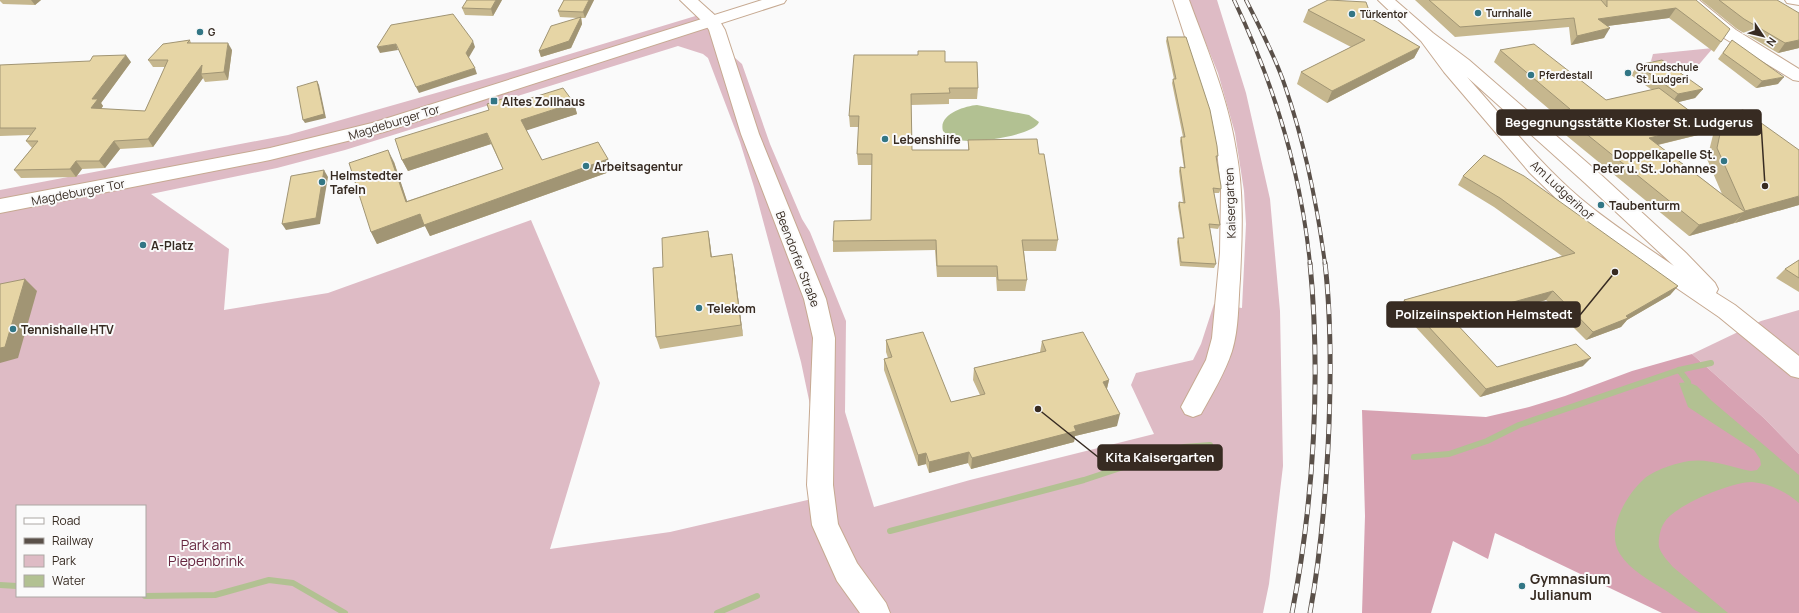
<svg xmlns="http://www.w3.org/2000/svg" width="1799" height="613" viewBox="0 0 1799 613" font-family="Manrope,sans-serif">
  <rect width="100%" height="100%" fill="#fafafa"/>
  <g fill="#debbc5" fill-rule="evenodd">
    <path d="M1188,0H1217L1246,93L1270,199L1280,311L1283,466L1269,584L1263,613H0V190L288,135L517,70L712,11L722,24L734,57L742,64L770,144L802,219L810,232L846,321L845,412L874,507L970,480L1154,434L1131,385L1136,373L1193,360L1201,344L1214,304L1242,308L1246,224L1244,191L1235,133L1218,73ZM678,46L703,54L708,58L740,142L754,187L801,362L829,495L670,532L550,549L600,383L531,220L328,293L224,310L229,249L151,194L277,168L345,150ZM17,506H145V596H17Z"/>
    <polygon points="1713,48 1696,68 1686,71 1651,61 1653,54"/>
    <polygon points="1799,310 1799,454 1765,419 1692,354 1761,321"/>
  </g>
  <polygon fill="#d7a2b2" points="1692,354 1765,419 1799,454 1799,613 1662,613 1495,533 1488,559 1453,541 1431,613 1362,613 1365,516 1362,410 1486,417 1529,407 1565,396 1632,371"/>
  <g fill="#b2c192">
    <path d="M977,105L1029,115L1039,122C1034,135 982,142 969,141C959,141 950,138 943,131C938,114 965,106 977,105Z"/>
    <path d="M1688,382L1697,386L1712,401L1799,475V503C1787,492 1768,483 1752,482C1732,482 1674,505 1664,523C1660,529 1658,540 1659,547C1661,554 1668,561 1673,567L1728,613C1720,613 1708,613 1701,613C1692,610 1673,595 1665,590C1649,580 1630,570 1620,554C1605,531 1626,495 1644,479C1654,470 1676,463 1689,461C1709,458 1731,467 1751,471L1757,470L1761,465L1760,459L1754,450L1688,407L1679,383Z"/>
  </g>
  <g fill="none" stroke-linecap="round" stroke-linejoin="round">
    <g stroke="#b2c192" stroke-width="6">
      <polyline points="1679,370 1688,382"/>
      <polyline points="1414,457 1449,454 1487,441 1519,425 1679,370 1711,363"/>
      <polyline points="890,531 1084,480 1184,447 1210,445"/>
      <polyline points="0,585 17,586"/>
      <polyline points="145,596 215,595 269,580 293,583 345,613"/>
      <polyline points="717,613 757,596"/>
    </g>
    <g stroke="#c6a991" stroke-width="2">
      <g id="minor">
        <polygon points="680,0 698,0 718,18 725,30 759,134 826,299 835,338 833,485 838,524 857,563 886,603 890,613 860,613 837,581 812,525 807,485 813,338 804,299 741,134 709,30 705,24"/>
        <path d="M1173,0H1189C1207,49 1228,98 1236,150C1244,192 1242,236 1240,279C1238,303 1239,328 1232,351C1225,373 1212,394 1201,414L1193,417L1185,414L1181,407L1206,360L1212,338L1220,253L1221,190L1217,150L1210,114Z"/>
        <polygon points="1681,0 1699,0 1736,30 1799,69 1799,81 1793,80 1724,38"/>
        <polygon points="1785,0 1799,0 1799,5 1787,3"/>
      </g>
    </g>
    <g stroke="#c6a991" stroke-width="2">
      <g id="major">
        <polygon points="762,0 786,0 784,3 384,132 270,160 0,213 0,199 270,148 372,123"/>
        <path d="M1378,0H1395L1433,33L1469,60L1599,173L1686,253L1715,283L1718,289L1716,293L1735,305L1799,356V378L1791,376L1719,317L1602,237L1565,207L1530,173L1444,72L1421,41ZM1467,77L1585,183L1674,266C1642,244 1610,223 1580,198C1538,162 1504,118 1467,77Z"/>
      </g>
    </g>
    <use href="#minor" fill="#fff" fill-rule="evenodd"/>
    <use href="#major" fill="#fff" fill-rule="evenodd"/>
    <g stroke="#5a5049" stroke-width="4">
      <g id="rail-far1">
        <path d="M1234,0C1274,84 1301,172 1310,264"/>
        <path d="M1246,0C1260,28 1275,56 1285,86C1305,144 1317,204 1325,264"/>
      </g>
    </g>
    <g stroke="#5a5049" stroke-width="5">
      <g id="rail">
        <path d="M1292,613C1314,500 1321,377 1310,263"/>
        <path d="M1310,613C1320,558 1325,503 1328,448C1331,386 1332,324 1325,263"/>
      </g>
    </g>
    <use href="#rail-far1" stroke="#fafafa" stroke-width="2.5" stroke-dasharray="8" stroke-linecap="butt"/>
    <use href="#rail" stroke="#fafafa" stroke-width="3.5" stroke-dasharray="10" stroke-linecap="butt"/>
  </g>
  <g fill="#c6b78e">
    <polygon points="0,0 41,0 35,5 3,4 0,1"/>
    <polygon points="502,0 493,16 465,15 462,8"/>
    <polygon points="564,0 594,0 585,18 581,18 582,24 571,48 541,57 539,51 578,18 560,17 558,11"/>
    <polygon points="1415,0 1601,0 1602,1 1602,0 1696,0 1721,42 1714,52 1669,18 1607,26 1604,38 1571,45 1569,27 1455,37"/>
    <polygon points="1701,0 1777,0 1799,48 1778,53 1737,29"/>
    <polygon points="1308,10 1372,19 1420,47 1414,58 1327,103 1297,84 1301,72 1351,47 1303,22"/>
    <polygon points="1167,37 1218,156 1216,160 1221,189 1219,193 1214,193 1220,225 1218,229 1210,228 1216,264 1214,268 1180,266 1177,242 1178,238 1183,238 1178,206 1179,202 1183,203 1179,171 1180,167 1184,168 1180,141 1181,137 1183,137 1172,83 1173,79 1174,79 1166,41"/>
    <polygon points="190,40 191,43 232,50 228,80 205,82 203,78 153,147 120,149 105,168 82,169 76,177 21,178 14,170 32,148 26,141 30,135 0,136 0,65 131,62 101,103 103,106 101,109 145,111 165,67 153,67 148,60"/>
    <polygon points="1732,40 1778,84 1756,88 1718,59"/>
    <polygon points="1500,50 1606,100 1652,90 1631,75 1638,65 1703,89 1695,98 1678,102 1707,124 1698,135 1658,145 1722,194 1707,159 1715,127 1724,115 1799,205 1689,236 1551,123 1556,115 1494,62"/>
    <polygon points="945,62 978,88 977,99 949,99 949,104 911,105 912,150 968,150 968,140 1039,154 1058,240 1056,251 1024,251 1027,280 1025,291 997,291 996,277 937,277 935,250 833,252 833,241 871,220 872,165 858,165 857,154 859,127 850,127 849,116"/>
    <polygon points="574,103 577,114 526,130 542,160 608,159 612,171 430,236 425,226 377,244 371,232 394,162 407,201 503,169 491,144 408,171 402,160 489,110 487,104 509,105"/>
    <polygon points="1463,176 1678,286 1670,295 1627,320 1621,327 1586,340 1546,300 1457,325 1497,367 1583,366 1480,397 1399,309 1404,300 1562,256 1494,207 1458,185"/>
    <polygon points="708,231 710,243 712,257 734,266 743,336 660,349 656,337 663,267"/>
    <polygon points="1799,260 1799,292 1776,278 1785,269"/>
    <polygon points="886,340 951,402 980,395 973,380 974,368 1040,352 1042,341 1109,380 1107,389 1117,426 1075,436 1074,442 971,469 968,463 929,473 926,464 918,466 884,370 884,359 888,358 886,352"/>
  </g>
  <g fill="#a19574">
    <polygon points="31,0 41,0 35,5"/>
    <polygon points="496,0 502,0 493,16 491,9"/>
    <polygon points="589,0 594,0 585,18 583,12"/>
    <polygon points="1676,8 1669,18 1592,28 1598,19"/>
    <polygon points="581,17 582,24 571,48 541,57 539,51"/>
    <polygon points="1610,28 1604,38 1571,45 1577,36"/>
    <polygon points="1799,40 1799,48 1778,53 1785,43"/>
    <polygon points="473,41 475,47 468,59 466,53"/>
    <polygon points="228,43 232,50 228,80 224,72"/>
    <polygon points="396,44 398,50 380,53 377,47"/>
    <polygon points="1420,47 1414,58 1327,103 1332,91"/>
    <polygon points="126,55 131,62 101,103 103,106 96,116 91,108 92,99"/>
    <polygon points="202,65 201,74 203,78 153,147 148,139"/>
    <polygon points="475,68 477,74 419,93 416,87"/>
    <polygon points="1784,77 1778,84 1756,88 1762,81"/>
    <polygon points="317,81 319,85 326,118 305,123 303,120"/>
    <polygon points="1703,89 1695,98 1671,104 1678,94"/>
    <polygon points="574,103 577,114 525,131 521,120"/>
    <polygon points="1707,124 1698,135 1640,149 1649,138"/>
    <polygon points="487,133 491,144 408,171 402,160"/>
    <polygon points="114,141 120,149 105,168 99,161"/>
    <polygon points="388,150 394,162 411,213 406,202"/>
    <polygon points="608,159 612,171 430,236 425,226 377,244 371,232 420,214"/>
    <polygon points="76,161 82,169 76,177 70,169"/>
    <polygon points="324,170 328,177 320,224 286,230 282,224"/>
    <polygon points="1799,196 1799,205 1735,223 1745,211"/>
    <polygon points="1745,212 1734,223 1689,236 1699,225"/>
    <polygon points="708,231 710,243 713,269 711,257"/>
    <polygon points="732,254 734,266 743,336 741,325"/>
    <polygon points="25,279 37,291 18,358 0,363 0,348"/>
    <polygon points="1678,286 1670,295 1627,320 1621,327 1586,340 1593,332 1626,316"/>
    <polygon points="1553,291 1546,300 1446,328 1452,319"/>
    <polygon points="1591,358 1583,366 1480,397 1486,389"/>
    <polygon points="1109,380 1106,392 1103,382"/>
    <polygon points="1120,414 1117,426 1075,436 1074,442 971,469 972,458 1074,426"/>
    <polygon points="969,452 968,463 929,473 929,462"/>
    <polygon points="926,453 926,464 918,466 918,455"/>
  </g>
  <g fill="#e6d5a5" stroke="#a19574">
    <polygon points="467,0 496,0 491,9 462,8"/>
    <polygon points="564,0 589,0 583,12 558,11"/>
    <polygon points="1328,0 1366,2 1372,19 1420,47 1332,91 1301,72 1365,40 1308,10"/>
    <polygon points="1429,0 1601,0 1607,7 1607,0 1696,0 1730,29 1721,42 1676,8 1598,19 1610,28 1577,36 1574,18 1460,27"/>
    <polygon points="1719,0 1777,0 1799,13 1799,40 1785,43 1744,19"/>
    <polygon points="453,14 473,41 466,53 475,68 416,87 396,44 377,47 391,25"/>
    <polygon points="581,17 569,41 539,51 551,26"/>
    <polygon points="1167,37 1186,37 1210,110 1217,146 1218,156 1216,156 1221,186 1221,189 1213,188 1220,225 1209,224 1216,264 1181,262 1178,238 1184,238 1179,202 1185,203 1180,167 1185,168 1181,137 1185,137 1173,79 1176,79"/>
    <polygon points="190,40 187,43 228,43 224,72 201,74 202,65 148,139 114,141 99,161 76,161 70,169 14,170 38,141 26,141 36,128 0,128 0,65 90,61 93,56 126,55 92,99 98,99 91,108 145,111 168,60 148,60 163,44"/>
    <polygon points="1732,40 1784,77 1762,81 1723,53"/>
    <polygon points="1534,44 1606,100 1659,88 1707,124 1649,138 1745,212 1699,225 1558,111 1570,109 1500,50"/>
    <polygon points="918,51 945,51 945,62 977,62 978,88 949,88 950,93 911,94 912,150 969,150 968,140 1037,139 1039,154 1044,154 1058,240 1022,240 1027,280 998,280 997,266 937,266 936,240 833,241 834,221 871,220 872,154 857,154 859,116 849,116 854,55 918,55"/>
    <polygon points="1662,60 1703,89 1678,94 1638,65"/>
    <polygon points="317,81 324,114 303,120 297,87"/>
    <polygon points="563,88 574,103 521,120 542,160 598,142 608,159 424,225 420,214 371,232 349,163 388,150 406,202 503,169 487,133 402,160 395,139 489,110 487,104 505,98 509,105"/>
    <polygon points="1743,110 1799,150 1799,196 1745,211 1717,148 1724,115"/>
    <polygon points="1484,155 1524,176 1678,286 1626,316 1628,318 1593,332 1553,291 1452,319 1497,367 1576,344 1591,358 1486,389 1404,300 1575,253 1500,198 1463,176"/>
    <polygon points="324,170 316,218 282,224 291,176"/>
    <polygon points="708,231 711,257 732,254 741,325 656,337 653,268 663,267 662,238"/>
    <polygon points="1799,260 1799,278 1785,269"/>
    <polygon points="25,279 5,347 0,348 0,284"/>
    <polygon points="923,332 951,402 985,394 974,368 1046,351 1042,341 1083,332 1109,380 1103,382 1120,414 1074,426 1076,431 972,458 969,452 929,462 926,453 918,455 884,359 892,357 886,340"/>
  </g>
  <g fill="#327685" stroke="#fafafa" stroke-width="1.5">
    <circle cx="1478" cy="13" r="4"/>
    <circle cx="1352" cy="14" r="4"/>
    <circle cx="200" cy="32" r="4"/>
    <circle cx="1628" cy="73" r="4"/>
    <circle cx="1531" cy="75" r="4"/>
    <rect x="490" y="97" width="8" height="8" rx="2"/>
    <circle cx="885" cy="139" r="4"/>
    <circle cx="1724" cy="161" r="4"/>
    <circle cx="586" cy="166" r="4"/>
    <circle cx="322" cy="182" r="4"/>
    <circle cx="1601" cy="205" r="4"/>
    <circle cx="143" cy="245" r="4"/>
    <circle cx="699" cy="308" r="4"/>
    <circle cx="13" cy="329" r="4"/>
    <circle cx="1522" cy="586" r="4"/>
  </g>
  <g text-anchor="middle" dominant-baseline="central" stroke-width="4" stroke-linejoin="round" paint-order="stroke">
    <g font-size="10" font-weight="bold" fill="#372b22" stroke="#fafafa" text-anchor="start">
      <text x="1486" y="13">Turnhalle</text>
      <text x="1360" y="14">Türkentor</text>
      <text x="208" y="32">G</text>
      <text x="1636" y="67">Grundschule<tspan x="1636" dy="12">St. Ludgeri</tspan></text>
      <text x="1539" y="75">Pferdestall</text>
    </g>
    <g font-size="12" font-weight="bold" fill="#372b22" stroke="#fafafa" text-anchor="start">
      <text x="502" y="101">Altes Zollhaus</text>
      <text x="893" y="139">Lebenshilfe</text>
      <text x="1716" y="154" text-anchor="end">Doppelkapelle St.<tspan x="1716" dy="14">Peter u. St. Johannes</tspan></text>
      <text x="594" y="166">Arbeitsagentur</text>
      <text x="330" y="175">Helmstedter<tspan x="330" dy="14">Tafeln</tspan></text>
      <text x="1609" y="205">Taubenturm</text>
      <text x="151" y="245">A-Platz</text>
      <text x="707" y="308">Telekom</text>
      <text x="21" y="329">Tennishalle HTV</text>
    </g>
    <g font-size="12" fill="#372b22" stroke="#fafafa">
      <text transform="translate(394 122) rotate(-17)">Magdeburger Tor</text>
      <text transform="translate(1562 190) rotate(43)">Am Ludgerihof</text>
      <text transform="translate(78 192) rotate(-11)">Magdeburger Tor</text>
      <text transform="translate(1230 203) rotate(-92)">Kaisergarten</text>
      <text transform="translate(798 259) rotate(69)">Beendorfer Straße</text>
    </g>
    <g font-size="14" fill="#66263f" stroke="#fafafa">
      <text x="206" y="544">Park am<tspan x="206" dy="16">Piepenbrink</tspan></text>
    </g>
    <g font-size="14" font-weight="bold" fill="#372b22" stroke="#fafafa" text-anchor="start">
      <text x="1530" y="578">Gymnasium<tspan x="1530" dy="16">Julianum</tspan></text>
    </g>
  </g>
  <path fill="none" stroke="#372b22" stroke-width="1.5" d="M1765 186L1761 123M1615 272L1580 315M1038 409L1098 457"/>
  <g fill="#372b22" stroke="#fafafa" stroke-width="1.5">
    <circle cx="1765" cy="186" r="4"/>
    <circle cx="1615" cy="272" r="4"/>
    <circle cx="1038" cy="409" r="4"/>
  </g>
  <g fill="#372b22" stroke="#372b22" stroke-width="1.5">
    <rect x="1497" y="110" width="264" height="25" rx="4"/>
    <rect x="1387" y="302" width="193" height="25" rx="4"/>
    <rect x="1098" y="445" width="124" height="25" rx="4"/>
  </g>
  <g font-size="13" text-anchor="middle" font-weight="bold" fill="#fff">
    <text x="1629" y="127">Begegnungsstätte Kloster St. Ludgerus</text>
    <text x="1484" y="319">Polizeiinspektion Helmstedt</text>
    <text x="1160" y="462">Kita Kaisergarten</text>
  </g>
  <rect x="16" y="505" width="130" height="92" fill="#fafafa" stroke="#aca7a4"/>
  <rect x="24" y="518" width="20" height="6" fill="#ffffff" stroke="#aca7a4"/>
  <text x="52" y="525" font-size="12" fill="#372b22">Road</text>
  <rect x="24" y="538" width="20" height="6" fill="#5a5049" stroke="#aca7a4"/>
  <text x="52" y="545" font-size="12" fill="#372b22">Railway</text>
  <rect x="24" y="555" width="20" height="12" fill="#debbc5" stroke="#aca7a4"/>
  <text x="52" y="565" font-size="12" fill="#372b22">Park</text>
  <rect x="24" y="575" width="20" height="12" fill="#b2c192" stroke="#aca7a4"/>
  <text x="52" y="585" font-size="12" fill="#372b22">Water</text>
  <g transform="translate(1763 36) rotate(125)" stroke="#fafafa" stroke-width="3" paint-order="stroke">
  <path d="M0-3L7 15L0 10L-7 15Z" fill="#372b22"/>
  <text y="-6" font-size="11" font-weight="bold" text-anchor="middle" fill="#372b22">N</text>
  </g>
</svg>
